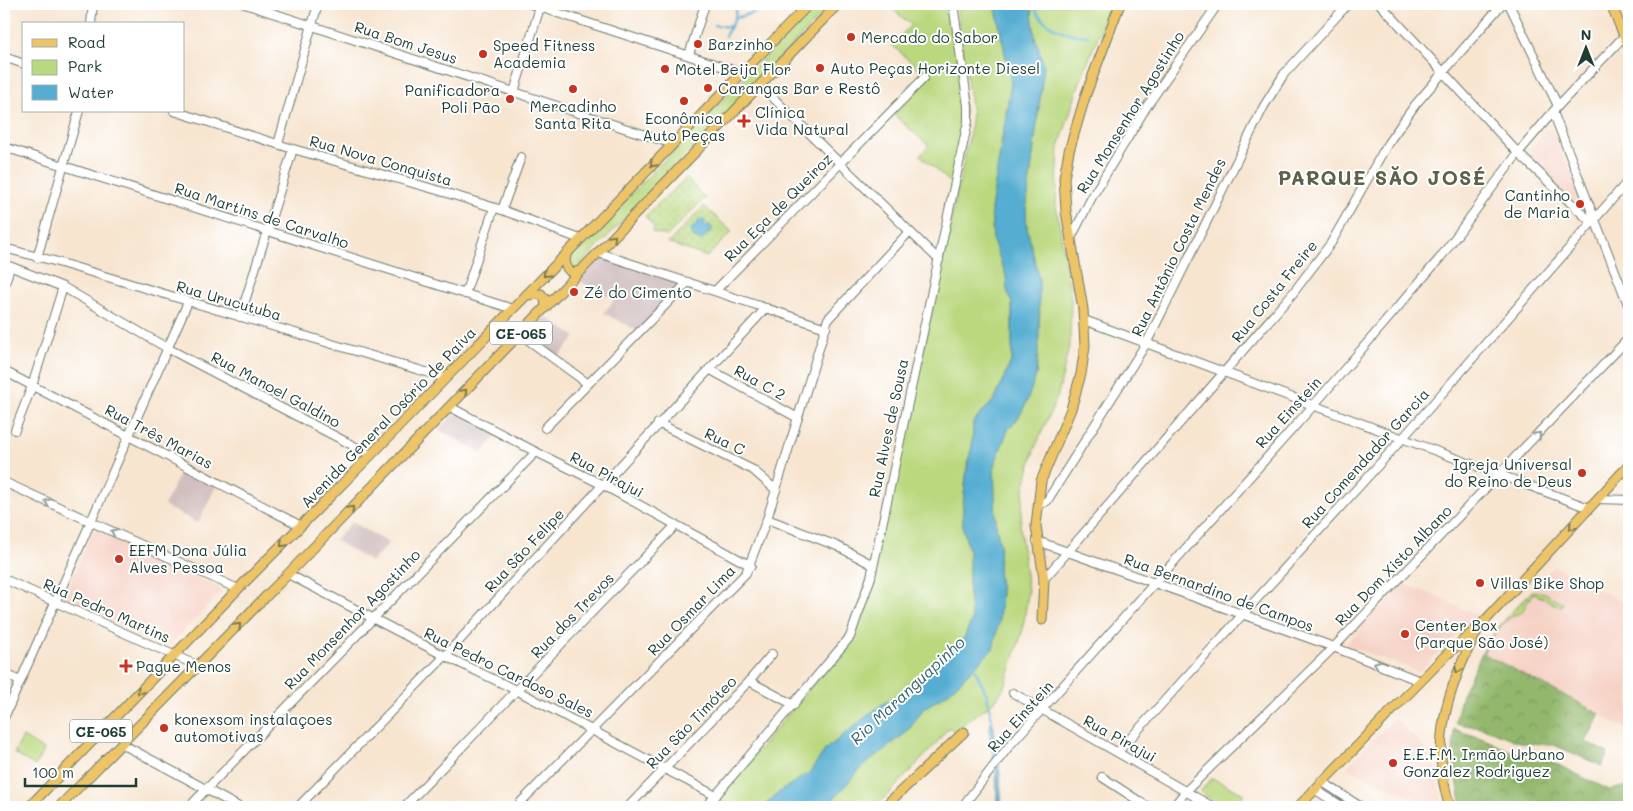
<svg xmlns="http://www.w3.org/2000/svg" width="1633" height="811" viewBox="0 0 1633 811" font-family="Mali,sans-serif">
  <defs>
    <pattern id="grass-dots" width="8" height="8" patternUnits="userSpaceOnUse" patternTransform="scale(1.25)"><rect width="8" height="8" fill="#bad87e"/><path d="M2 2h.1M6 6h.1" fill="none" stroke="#9fba6e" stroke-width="1.8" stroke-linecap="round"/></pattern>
    <pattern id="forest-crowns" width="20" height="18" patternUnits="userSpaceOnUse" patternTransform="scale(1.25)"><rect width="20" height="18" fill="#93b86d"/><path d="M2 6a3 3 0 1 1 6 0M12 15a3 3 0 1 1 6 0" fill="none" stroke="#77975a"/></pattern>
  </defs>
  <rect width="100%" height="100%" fill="#fff"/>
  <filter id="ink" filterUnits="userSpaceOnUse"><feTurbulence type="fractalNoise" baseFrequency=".02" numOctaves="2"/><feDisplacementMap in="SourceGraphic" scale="10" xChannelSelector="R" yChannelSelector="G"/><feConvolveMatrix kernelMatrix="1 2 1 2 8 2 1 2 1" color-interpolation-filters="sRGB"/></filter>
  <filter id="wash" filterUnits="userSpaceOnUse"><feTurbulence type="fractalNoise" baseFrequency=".0096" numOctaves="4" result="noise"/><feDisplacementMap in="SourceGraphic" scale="20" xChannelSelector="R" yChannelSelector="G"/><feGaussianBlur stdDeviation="1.12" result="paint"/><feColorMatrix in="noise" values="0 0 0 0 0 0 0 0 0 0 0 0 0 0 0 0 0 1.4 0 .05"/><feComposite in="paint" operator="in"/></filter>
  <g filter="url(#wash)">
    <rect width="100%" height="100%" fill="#f7e5d0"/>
    <g fill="#f6d2c5">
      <polygon points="1546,130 1553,130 1581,197 1574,202 1528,156 1530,149"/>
      <polygon points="94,529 221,589 221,592 169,646 63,599"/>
      <polygon points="1554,566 1629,605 1629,730 1482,653 1491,636 1507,616"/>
      <polygon points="1403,584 1450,601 1449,604 1477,614 1419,672 1346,645 1370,616"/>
      <polygon points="1394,718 1434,757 1442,807 1435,807 1346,768"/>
    </g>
    <g fill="#d1bfbf">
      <polygon points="602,256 685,284 640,332 604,313 615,299 579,281"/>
      <polygon points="544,316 576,337 557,358 526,335"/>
      <polygon points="458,414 497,435 482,453 439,430 453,415"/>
      <polygon points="183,466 217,484 198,523 164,506"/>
      <polygon points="352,522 389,543 371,562 335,540"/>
    </g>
    <g fill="url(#grass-dots)" stroke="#6c8a59">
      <polygon points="686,178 705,198 667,236 652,232 654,227 645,216"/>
      <polygon points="704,206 732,232 707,257 668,243"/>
      <path d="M1532,591L1544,593L1563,603L1560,607L1533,593L1521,613C1505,615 1490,641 1483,653H1482C1495,629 1513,610 1532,591Z"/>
    </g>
    <g fill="url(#forest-crowns)" stroke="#597a50">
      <polygon points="1482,653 1600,714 1586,742 1608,753 1602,766 1552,744 1522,743 1486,729 1455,723 1462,694"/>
      <polygon points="1454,729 1484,739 1530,760 1550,761 1609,790 1629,786 1629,807 1462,807 1453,757"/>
    </g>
    <g fill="#bad87e" stroke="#6c8a59">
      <polygon points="817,4 832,4 577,268 571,269 569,258"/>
      <polygon points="887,4 950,4 965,114 952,184 920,155 929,146 893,114 928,77 892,45 911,25"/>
      <polygon points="956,4 995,4 1011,83 991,209 993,241 1006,275 1007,290 1012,304 1012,359 995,399 973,422 972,446 967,467 963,505 963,528 969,551 969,594 972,620 963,640 945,655 928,674 877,708 826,749 809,773 782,790 763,807 711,807 851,639 908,423 970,132 972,113"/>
      <polygon points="1031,4 1107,4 1101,29 1079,84 1059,147 1056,205 1071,298 1070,342 1058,395 1034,450 1024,489 1020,526 1028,592 1023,629 1005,686 995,701 954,731 949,727 933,747 876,807 826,807 863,766 907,732 924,708 948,693 993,649 1001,595 998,570 1000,544 996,527 994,465 1008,430 1019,417 1027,401 1036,375 1040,312 1038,296 1039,279 1027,228 1026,211 1044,66 1035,37"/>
      <polygon points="23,737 44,750 35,766 14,753"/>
      <polygon points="1212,778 1244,794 1235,807 1223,807 1200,792"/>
    </g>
    <g fill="#55add2" stroke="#3a7583">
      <polygon points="995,4 1031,4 1035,37 1044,66 1026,211 1027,228 1039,279 1039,341 1036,375 1027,401 1019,417 1008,430 994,465 996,527 1000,544 998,570 1001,595 999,622 993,649 948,693 924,708 907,732 863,766 826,807 763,807 782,790 809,773 826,749 877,708 928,674 945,655 963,640 972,620 969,594 969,551 963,528 963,505 967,467 972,446 973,422 995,399 1012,359 1012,304 1007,290 1006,275 993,241 991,209 1011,83"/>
      <polygon points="702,218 706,222 704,225 706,226 709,224 713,229 701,241 692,237 690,230"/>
      <path d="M992,719L999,754L994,759C991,745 987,732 992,719Z"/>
      <polygon points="999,762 1002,807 997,807 996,766"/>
    </g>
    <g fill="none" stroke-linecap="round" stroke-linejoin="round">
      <g stroke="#55add2" stroke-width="2.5">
        <path d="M1033,4C1040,26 1066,35 1088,36"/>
        <polyline points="736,10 735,18 753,13"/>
        <polyline points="714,25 731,27"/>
        <polyline points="725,36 735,18"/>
        <polyline points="973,665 987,695 992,721"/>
      </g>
    </g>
  </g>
  <g filter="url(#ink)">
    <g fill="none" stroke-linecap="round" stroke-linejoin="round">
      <g stroke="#6b786b" stroke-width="10">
        <g id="minor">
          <polyline points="245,4 673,144"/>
          <polyline points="530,4 742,73"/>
          <polyline points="1380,4 1518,153 1591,222"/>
          <polyline points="1509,4 1558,106"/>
          <polyline points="91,24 93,4"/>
          <polyline points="689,55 705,4"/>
          <polyline points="4,57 24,64"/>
          <polyline points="760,85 939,260"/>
          <polyline points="514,92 541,4"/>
          <polyline points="174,111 293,149 437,190 502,210 580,239"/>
          <polyline points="1553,112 1629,307"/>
          <polyline points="278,144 318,4"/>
          <polyline points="4,147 513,309"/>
          <polyline points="502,210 521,157"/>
          <polyline points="1071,238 1092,197 1147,106 1218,4"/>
          <polyline points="4,248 54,261 446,378"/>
          <polyline points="599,253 826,328"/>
          <polyline points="37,258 79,111"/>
          <polyline points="4,264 63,287 167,348 371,455"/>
          <polyline points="4,287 10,267"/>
          <polyline points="715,291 924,78"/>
          <polyline points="465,294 494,208"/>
          <polyline points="240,317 293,149"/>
          <polyline points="1084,320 1589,508"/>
          <polyline points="520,334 587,383"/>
          <polyline points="709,369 798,418"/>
          <polyline points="4,371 301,526"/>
          <polyline points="450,407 536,452 603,485 751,566"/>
          <polyline points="658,423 753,470 776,490"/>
          <polyline points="545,428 688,282"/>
          <polyline points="15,430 32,386 63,287"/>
          <polyline points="4,482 238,589"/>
          <polyline points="1598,499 1629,500"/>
          <polyline points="1038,505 1047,501 1147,342 1264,106 1284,74 1348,4"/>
          <polyline points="767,519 837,546 873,565"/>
          <polyline points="1037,541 1331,646 1420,681"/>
          <polyline points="288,574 445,656 518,691 716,796"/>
          <polyline points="4,579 198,666"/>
          <polyline points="1044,579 1293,293 1331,243 1388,143 1415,105 1502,4"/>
          <polyline points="4,672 20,682"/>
          <polyline points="749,681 794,705"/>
          <polyline points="1013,693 1213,807"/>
          <polyline points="4,718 188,302"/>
          <polyline points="122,744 239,807"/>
          <polyline points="1118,752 1402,439 1629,180"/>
          <polyline points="1102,777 1148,807"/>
          <polyline points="1321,781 1361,807"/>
          <polyline points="1314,789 1343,807"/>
          <polyline points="189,807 536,452"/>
          <polyline points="298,807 445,656 766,308"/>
          <polyline points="404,807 675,526"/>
          <polyline points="516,807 746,573 767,519 828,319 909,232"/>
          <polyline points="628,807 749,681 772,654"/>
          <polyline points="706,807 850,637 871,577 968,121 968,106 953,4"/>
          <polyline points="962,807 1010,745 1313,406 1440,258 1518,153 1558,106 1629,31"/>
          <polyline points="1173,807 1186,791 1334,647 1629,338"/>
        </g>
      </g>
      <g stroke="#6b786b" stroke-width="11">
        <g id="major">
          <polyline points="1611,4 1629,48"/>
          <path d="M566,254C564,262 565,269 573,273L582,270"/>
          <polyline points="526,295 541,294 545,299 546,307"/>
          <polyline points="1042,620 1044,579 1036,526 1041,481 1071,409 1081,374 1085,346 1083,309 1066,211 1064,178 1069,151 1086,94 1120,4"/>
          <polyline points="29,807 238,589 371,455 809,4"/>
          <polyline points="59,807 288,574 838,4"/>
          <polyline points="884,807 964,732"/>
          <polyline points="1298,807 1445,656 1480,626 1629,465"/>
          <path d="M1450,807C1429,744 1448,687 1477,631"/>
        </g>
      </g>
      <use href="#minor" stroke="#fff" stroke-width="8"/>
      <use href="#major" stroke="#eec469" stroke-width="9"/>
    </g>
    <defs><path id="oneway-chevron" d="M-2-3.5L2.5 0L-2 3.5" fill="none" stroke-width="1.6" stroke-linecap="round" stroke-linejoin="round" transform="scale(1.25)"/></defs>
    <g stroke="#7c7a4c">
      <use href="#oneway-chevron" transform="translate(653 164) rotate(134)"/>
      <use href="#oneway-chevron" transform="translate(613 238) rotate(-46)"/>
      <use href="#oneway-chevron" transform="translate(546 274) rotate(134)"/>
      <use href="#oneway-chevron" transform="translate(464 392) rotate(-46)"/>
      <use href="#oneway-chevron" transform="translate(351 509) rotate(-46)"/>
      <use href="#oneway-chevron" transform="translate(1572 527) rotate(132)"/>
      <use href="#oneway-chevron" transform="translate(283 544) rotate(135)"/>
      <use href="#oneway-chevron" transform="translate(238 626) rotate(-46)"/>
      <use href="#oneway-chevron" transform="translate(1458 670) rotate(114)"/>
      <use href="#oneway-chevron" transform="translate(140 691) rotate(134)"/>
    </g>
    <g stroke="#8f9e9a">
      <use href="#oneway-chevron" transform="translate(1538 435) rotate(-47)"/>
      <use href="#oneway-chevron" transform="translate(48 502) rotate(-156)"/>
      <use href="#oneway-chevron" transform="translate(114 532) rotate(-155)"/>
      <use href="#oneway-chevron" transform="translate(1377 664) rotate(-158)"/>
    </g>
  </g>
  <g fill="#c8321e" stroke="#fff" stroke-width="2">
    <circle cx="851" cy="37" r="5"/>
    <circle cx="698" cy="44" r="5"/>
    <circle cx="483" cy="54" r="5"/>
    <circle cx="820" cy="68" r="5"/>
    <circle cx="665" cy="69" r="5"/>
    <circle cx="708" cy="88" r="5"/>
    <circle cx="573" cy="89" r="5"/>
    <circle cx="510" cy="99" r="5"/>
    <circle cx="684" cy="101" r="5"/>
    <path d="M741.5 113.5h5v5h5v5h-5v5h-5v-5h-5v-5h5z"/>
    <circle cx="1580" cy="204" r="5"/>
    <circle cx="574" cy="292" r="5"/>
    <circle cx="1582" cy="473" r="5"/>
    <circle cx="119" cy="559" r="5"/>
    <circle cx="1480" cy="583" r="5"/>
    <circle cx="1405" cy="634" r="5"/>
    <path d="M123.5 658.5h5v5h5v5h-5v5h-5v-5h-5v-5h5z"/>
    <circle cx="164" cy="728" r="5"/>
    <circle cx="1393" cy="763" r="5"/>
  </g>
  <g text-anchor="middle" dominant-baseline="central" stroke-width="4" stroke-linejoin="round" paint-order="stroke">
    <g fill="#fff" stroke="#627771" stroke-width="1">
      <rect x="490" y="321.5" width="62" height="23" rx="4"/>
      <rect x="70" y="719.5" width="62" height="23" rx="4"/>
    </g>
    <g font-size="14" font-weight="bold" fill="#1f3d34">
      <text x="521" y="333">CE-065</text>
      <text x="101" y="731">CE-065</text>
    </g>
    <g font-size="15" fill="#1f3d34" stroke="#fff" text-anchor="start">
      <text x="861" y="37">Mercado do Sabor</text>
      <text x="708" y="44">Barzinho</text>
      <text x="493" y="45">Speed Fitness<tspan x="493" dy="17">Academia</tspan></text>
      <text x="830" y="68">Auto Peças Horizonte Diesel</text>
      <text x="675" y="69">Motel Beija Flor</text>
      <text x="718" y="88">Carangas Bar e Restô</text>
      <text x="500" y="90" text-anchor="end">Panificadora<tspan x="500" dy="17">Poli Pão</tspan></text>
      <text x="573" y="106" text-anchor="middle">Mercadinho<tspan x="573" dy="17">Santa Rita</tspan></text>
      <text x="755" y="112">Clínica<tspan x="755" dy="17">Vida Natural</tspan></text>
      <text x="684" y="118" text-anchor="middle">Econômica<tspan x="684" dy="17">Auto Peças</tspan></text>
      <text x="1570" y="195" text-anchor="end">Cantinho<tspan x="1570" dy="17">de Maria</tspan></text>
      <text x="584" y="292">Zé do Cimento</text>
      <text x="1572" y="464" text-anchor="end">Igreja Universal<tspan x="1572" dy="17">do Reino de Deus</tspan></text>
      <text x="129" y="550">EEFM Dona Júlia<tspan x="129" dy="17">Alves Pessoa</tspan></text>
      <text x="1490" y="583">Villas Bike Shop</text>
      <text x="1415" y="625">Center Box<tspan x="1415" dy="17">(Parque São José)</tspan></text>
      <text x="136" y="666">Pague Menos</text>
      <text x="174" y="719">konexsom instalaçoes<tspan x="174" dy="17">automotivas</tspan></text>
      <text x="1403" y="754">E.E.F.M. Irmão Urbano<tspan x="1403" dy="17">González Rodriguez</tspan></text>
    </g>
    <g font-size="15" fill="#1f3d34" stroke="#fff">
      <text transform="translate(406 42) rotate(18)">Rua Bom Jesus</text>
      <text transform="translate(1130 112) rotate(-58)">Rua Monsenhor Agostinho</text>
      <text transform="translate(381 160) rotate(16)">Rua Nova Conquista</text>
      <text transform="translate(778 207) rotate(-45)">Rua Eça de Queiroz</text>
      <text transform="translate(262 215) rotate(18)">Rua Martins de Carvalho</text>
      <text transform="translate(1178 247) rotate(-64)">Rua Antônio Costa Mendes</text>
      <text transform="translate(1274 291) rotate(-51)">Rua Costa Freire</text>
      <text transform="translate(229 300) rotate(16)">Rua Urucutuba</text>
      <text transform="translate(760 382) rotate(29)">Rua C 2</text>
      <text transform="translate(276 389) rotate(28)">Rua Manoel Galdino</text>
      <text transform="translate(1288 412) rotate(-48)">Rua Einstein</text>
      <text transform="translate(388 417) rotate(-46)">Avenida General Osório de Paiva</text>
      <text transform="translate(888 428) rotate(-78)">Rua Alves de Sousa</text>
      <text transform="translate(159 436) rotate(28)">Rua Três Marias</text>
      <text transform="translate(725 441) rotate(26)">Rua C</text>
      <text transform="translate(1365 458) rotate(-48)">Rua Comendador Garcia</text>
      <text transform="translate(607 474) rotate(28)">Rua Pirajui</text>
      <text transform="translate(524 550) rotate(-47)">Rua São Felipe</text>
      <text transform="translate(1393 565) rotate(-46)">Rua Dom Xisto Albano</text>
      <text transform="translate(1219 592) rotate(20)">Rua Bernardino de Campos</text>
      <text transform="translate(107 610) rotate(24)">Rua Pedro Martins</text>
      <text transform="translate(691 610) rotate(-46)">Rua Osmar Lima</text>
      <text transform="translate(572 615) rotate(-46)">Rua dos Trevos</text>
      <text transform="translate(352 619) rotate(-46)">Rua Monsenhor Agostinho</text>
      <text transform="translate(509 672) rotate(26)">Rua Pedro Cardoso Sales</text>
      <text transform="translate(1020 716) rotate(-48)">Rua Einstein</text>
      <text transform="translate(691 722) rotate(-46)">Rua São Timóteo</text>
      <text transform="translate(1120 738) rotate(29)">Rua Pirajui</text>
    </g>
    <g font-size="16" font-style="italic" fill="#32646b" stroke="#fff">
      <text transform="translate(907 690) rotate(-43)">Rio Maranguapinho</text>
    </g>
    <g font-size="20" font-weight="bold" letter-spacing="1" fill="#5d6149" stroke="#fff">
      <text x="1382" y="177">PARQUE SĂO JOSÉ</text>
    </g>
  </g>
  <rect width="1633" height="811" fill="none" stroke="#fff" stroke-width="20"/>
  <rect x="22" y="22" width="162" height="90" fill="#ffffff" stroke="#a5b1ae"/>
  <rect x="32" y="39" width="25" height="8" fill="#eec469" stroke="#a5b1ae"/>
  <text x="68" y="48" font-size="15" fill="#1f3d34">Road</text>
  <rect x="32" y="60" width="25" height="15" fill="#bad87e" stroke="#a5b1ae"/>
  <text x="68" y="72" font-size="15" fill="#1f3d34">Park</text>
  <rect x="32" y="85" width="25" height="15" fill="#55add2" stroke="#a5b1ae"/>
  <text x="68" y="98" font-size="15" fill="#1f3d34">Water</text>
  <g transform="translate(1586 48)" stroke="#ffffff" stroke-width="4" paint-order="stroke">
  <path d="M0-4L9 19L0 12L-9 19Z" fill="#1f3d34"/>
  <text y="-8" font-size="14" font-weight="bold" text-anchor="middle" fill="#1f3d34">N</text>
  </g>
  <path d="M25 778v8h111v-8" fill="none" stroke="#1f3d34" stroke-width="2.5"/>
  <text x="32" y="778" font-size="15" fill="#1f3d34" stroke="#ffffff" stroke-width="4" paint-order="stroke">100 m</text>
</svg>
